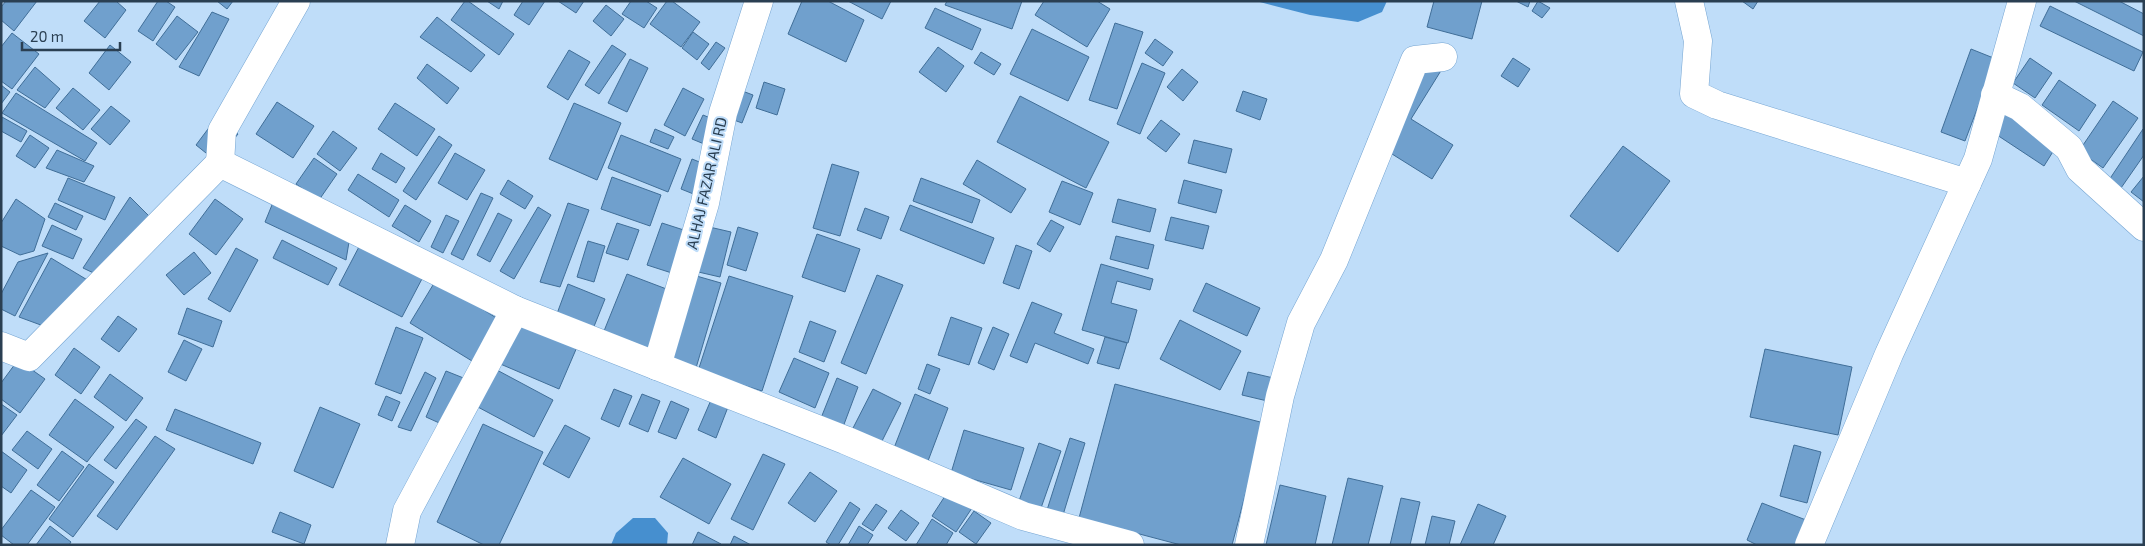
<svg xmlns="http://www.w3.org/2000/svg" width="2145" height="546" viewBox="0 0 2145 546" font-family="'Exo 2',sans-serif">
  <rect width="100%" height="100%" fill="#bfddf9"/>
  <g fill="#468fcf">
    <polygon points="1256,1 1387,1 1382,12 1358,22 1310,15"/>
    <polygon points="633,518 655,518 668,533 667,545 611,545 616,533"/>
  </g>
  <g fill="#70a0cd" stroke="#406e98">
    <polygon points="6,1 37,1 14,31 1,20 1,7"/>
    <polygon points="100,1 116,1 126,10 105,38 84,21"/>
    <polygon points="158,1 166,1 175,7 153,41 138,31"/>
    <polygon points="217,1 233,1 227,9"/>
    <polygon points="465,1 468,1 514,34 499,55 451,20"/>
    <polygon points="487,1 503,1 499,9"/>
    <polygon points="523,1 545,1 529,25 514,15"/>
    <polygon points="558,1 584,1 576,13"/>
    <polygon points="631,1 646,1 657,8 644,28 622,14"/>
    <polygon points="667,1 672,1 700,22 681,47 650,24"/>
    <polygon points="802,1 828,1 864,20 846,62 788,34"/>
    <polygon points="848,1 891,1 882,19"/>
    <polygon points="947,1 1022,1 1012,29 945,5"/>
    <polygon points="1044,1 1097,1 1110,9 1087,47 1035,15"/>
    <polygon points="1434,1 1482,1 1472,39 1427,27"/>
    <polygon points="1516,1 1530,1 1528,7"/>
    <polygon points="1538,1 1550,8 1542,18 1532,11"/>
    <polygon points="1742,1 1758,1 1753,9"/>
    <polygon points="2074,1 2119,1 2144,14 2144,36"/>
    <polygon points="606,5 624,19 611,36 593,21"/>
    <polygon points="2050,6 2143,52 2134,71 2040,26"/>
    <polygon points="935,8 981,29 972,50 925,28"/>
    <polygon points="212,12 229,19 199,76 179,67"/>
    <polygon points="177,16 198,32 176,60 156,44"/>
    <polygon points="437,17 485,55 471,72 420,37"/>
    <polygon points="1115,23 1143,32 1117,109 1089,100"/>
    <polygon points="1032,29 1089,57 1068,101 1010,74"/>
    <polygon points="693,32 709,44 697,60 682,48"/>
    <polygon points="12,33 39,54 12,89 1,81 1,47"/>
    <polygon points="1155,39 1173,52 1163,66 1145,53"/>
    <polygon points="716,42 725,48 709,70 701,63"/>
    <polygon points="110,45 131,62 109,90 89,73"/>
    <polygon points="612,45 626,54 599,94 585,85"/>
    <polygon points="938,47 964,66 946,92 919,72"/>
    <polygon points="1971,49 1996,59 1965,141 1941,132"/>
    <polygon points="569,50 590,62 568,100 547,87"/>
    <polygon points="981,52 1001,64 994,75 974,63"/>
    <polygon points="1421,57 1442,69 1411,119 1453,145 1432,179 1368,139"/>
    <polygon points="1513,58 1530,69 1518,87 1501,76"/>
    <polygon points="2030,58 2052,73 2035,98 2013,83"/>
    <polygon points="630,59 648,68 627,112 608,103"/>
    <polygon points="1142,63 1165,73 1140,134 1117,124"/>
    <polygon points="427,64 459,88 447,104 417,78"/>
    <polygon points="35,67 60,89 45,108 17,90"/>
    <polygon points="1182,69 1198,82 1183,101 1167,87"/>
    <polygon points="2059,80 2096,105 2079,131 2042,105"/>
    <polygon points="764,82 785,89 777,115 756,108"/>
    <polygon points="1,85 10,92 1,104"/>
    <polygon points="73,88 100,110 83,130 56,108"/>
    <polygon points="683,88 704,99 685,136 664,125"/>
    <polygon points="737,89 753,95 742,123 726,117"/>
    <polygon points="1243,91 1267,99 1260,120 1236,111"/>
    <polygon points="16,93 97,143 85,161 2,113"/>
    <polygon points="1020,96 1109,142 1086,188 997,142"/>
    <polygon points="2113,101 2138,118 2103,168 2079,151"/>
    <polygon points="277,102 314,126 293,158 256,134"/>
    <polygon points="395,103 435,129 417,156 378,129"/>
    <polygon points="574,103 621,123 597,180 549,159"/>
    <polygon points="111,106 130,121 110,145 91,129"/>
    <polygon points="2007,108 2059,142 2044,166 1991,131"/>
    <polygon points="703,115 720,122 709,146 692,139"/>
    <polygon points="2,117 27,131 21,142 1,131"/>
    <polygon points="217,117 238,134 216,161 196,145"/>
    <polygon points="1161,120 1180,134 1166,152 1147,138"/>
    <polygon points="655,129 674,137 668,149 650,142"/>
    <polygon points="2143,129 2144,155 2121,188 2109,180"/>
    <polygon points="333,131 357,148 340,171 317,154"/>
    <polygon points="30,135 49,148 35,168 16,156"/>
    <polygon points="621,135 681,159 668,192 608,168"/>
    <polygon points="439,136 452,145 416,200 403,191"/>
    <polygon points="1194,140 1232,149 1226,173 1188,163"/>
    <polygon points="1623,146 1670,181 1618,252 1570,216"/>
    <polygon points="57,150 94,166 84,182 46,168"/>
    <polygon points="381,153 405,168 396,183 372,169"/>
    <polygon points="455,153 485,170 467,200 438,183"/>
    <polygon points="314,158 337,174 319,200 296,184"/>
    <polygon points="692,159 707,165 696,195 681,189"/>
    <polygon points="977,160 1026,189 1011,213 963,184"/>
    <polygon points="832,164 859,172 840,236 813,228"/>
    <polygon points="358,174 399,200 389,217 348,190"/>
    <polygon points="2144,176 2144,202 2131,192"/>
    <polygon points="612,177 661,195 650,226 601,209"/>
    <polygon points="68,178 115,197 105,220 58,200"/>
    <polygon points="921,178 980,200 972,223 913,201"/>
    <polygon points="508,180 533,196 525,209 500,194"/>
    <polygon points="1184,180 1222,190 1216,213 1178,203"/>
    <polygon points="1062,181 1093,193 1080,225 1049,212"/>
    <polygon points="481,193 493,198 463,260 451,254"/>
    <polygon points="130,197 153,220 100,276 83,268"/>
    <polygon points="16,199 45,219 34,251 20,255 1,246 1,223"/>
    <polygon points="215,199 243,219 216,255 189,234"/>
    <polygon points="1118,199 1156,209 1150,232 1112,222"/>
    <polygon points="274,200 350,236 346,260 265,222"/>
    <polygon points="55,203 83,216 76,230 48,217"/>
    <polygon points="568,203 589,210 560,287 540,282"/>
    <polygon points="405,205 431,221 419,242 392,226"/>
    <polygon points="910,205 994,238 984,264 900,230"/>
    <polygon points="538,207 551,215 514,279 500,271"/>
    <polygon points="865,208 889,217 881,239 857,230"/>
    <polygon points="498,213 512,220 490,262 477,255"/>
    <polygon points="446,215 459,221 443,253 431,247"/>
    <polygon points="1171,217 1209,226 1203,249 1165,240"/>
    <polygon points="1051,220 1064,227 1050,252 1037,244"/>
    <polygon points="617,223 639,230 628,260 606,253"/>
    <polygon points="662,223 693,233 678,275 647,265"/>
    <polygon points="52,225 82,239 73,259 42,246"/>
    <polygon points="705,226 731,232 720,277 694,271"/>
    <polygon points="738,227 758,233 746,271 727,265"/>
    <polygon points="817,234 860,249 845,292 802,277"/>
    <polygon points="1116,236 1154,245 1148,269 1110,259"/>
    <polygon points="282,240 337,268 328,285 273,258"/>
    <polygon points="588,241 605,246 594,282 577,277"/>
    <polygon points="361,243 424,275 402,317 339,285"/>
    <polygon points="1016,245 1032,251 1019,289 1003,283"/>
    <polygon points="236,248 258,260 230,312 208,299"/>
    <polygon points="194,252 211,273 184,295 166,275"/>
    <polygon points="48,253 15,316 1,309 1,294 18,262"/>
    <polygon points="51,258 94,284 49,328 19,317"/>
    <polygon points="1101,264 1153,279 1150,290 1117,281 1111,303 1137,310 1128,343 1082,330"/>
    <polygon points="627,274 677,293 654,350 604,331"/>
    <polygon points="693,275 721,283 696,368 669,360"/>
    <polygon points="877,275 903,285 866,374 841,363"/>
    <polygon points="729,276 793,296 762,391 698,371"/>
    <polygon points="436,280 498,319 472,361 410,323"/>
    <polygon points="1206,283 1260,308 1247,336 1193,311"/>
    <polygon points="568,284 605,299 591,334 555,319"/>
    <polygon points="1032,302 1062,314 1054,333 1094,349 1088,364 1035,343 1027,363 1010,356"/>
    <polygon points="187,308 222,321 213,347 178,334"/>
    <polygon points="118,316 137,329 119,352 101,339"/>
    <polygon points="951,317 982,328 969,365 938,355"/>
    <polygon points="1180,320 1241,351 1220,390 1160,359"/>
    <polygon points="516,321 577,347 559,389 498,363"/>
    <polygon points="810,321 836,331 824,362 799,352"/>
    <polygon points="396,327 423,338 401,394 375,384"/>
    <polygon points="993,327 1009,334 994,370 978,363"/>
    <polygon points="1105,337 1127,343 1119,369 1097,363"/>
    <polygon points="184,340 202,349 186,381 168,372"/>
    <polygon points="74,348 100,367 81,394 55,375"/>
    <polygon points="1765,349 1852,367 1838,435 1750,417"/>
    <polygon points="794,358 829,373 815,408 779,392"/>
    <polygon points="18,360 45,379 20,413 1,399 1,383"/>
    <polygon points="927,364 940,369 930,394 918,389"/>
    <polygon points="495,369 553,400 534,437 476,406"/>
    <polygon points="446,371 466,379 446,426 426,417"/>
    <polygon points="425,372 436,378 411,431 398,427"/>
    <polygon points="1248,372 1286,381 1280,404 1242,395"/>
    <polygon points="110,374 143,398 126,421 94,397"/>
    <polygon points="837,378 858,387 843,427 821,418"/>
    <polygon points="1115,384 1264,423 1232,545 1181,545 1079,518"/>
    <polygon points="614,389 632,396 619,427 601,419"/>
    <polygon points="873,389 901,403 880,445 852,430"/>
    <polygon points="642,394 660,401 648,432 629,424"/>
    <polygon points="915,394 948,408 928,461 894,448"/>
    <polygon points="386,396 400,402 392,421 378,415"/>
    <polygon points="75,399 114,427 87,462 49,435"/>
    <polygon points="711,400 728,407 716,438 698,430"/>
    <polygon points="671,401 689,409 676,439 658,432"/>
    <polygon points="1,404 17,415 1,436"/>
    <polygon points="320,407 360,424 333,488 294,471"/>
    <polygon points="175,409 261,443 253,464 166,430"/>
    <polygon points="136,419 147,427 116,469 104,460"/>
    <polygon points="483,424 543,452 499,545 484,545 437,522"/>
    <polygon points="565,425 590,438 569,478 543,464"/>
    <polygon points="964,430 1024,448 1011,490 951,473"/>
    <polygon points="27,431 52,449 38,469 12,450"/>
    <polygon points="155,436 175,449 117,530 97,516"/>
    <polygon points="1070,438 1085,443 1063,515 1047,510"/>
    <polygon points="1039,443 1061,451 1041,508 1019,501"/>
    <polygon points="1794,445 1821,452 1807,503 1780,496"/>
    <polygon points="1,451 27,470 11,493 1,486"/>
    <polygon points="62,451 84,467 59,501 37,485"/>
    <polygon points="763,454 785,464 753,530 731,519"/>
    <polygon points="683,458 731,484 709,524 660,497"/>
    <polygon points="89,464 114,482 73,537 49,519"/>
    <polygon points="810,472 837,491 815,522 788,503"/>
    <polygon points="1348,478 1383,486 1368,545 1332,545"/>
    <polygon points="1280,485 1326,496 1315,545 1266,545"/>
    <polygon points="31,490 55,507 27,545 14,545 1,535 1,530"/>
    <polygon points="947,493 972,508 956,532 932,516"/>
    <polygon points="1401,498 1420,502 1410,545 1390,545"/>
    <polygon points="850,502 860,509 838,545 831,545 826,542"/>
    <polygon points="1762,503 1806,520 1797,545 1757,545 1747,540"/>
    <polygon points="876,504 887,511 873,531 862,524"/>
    <polygon points="1478,504 1506,516 1493,545 1460,545"/>
    <polygon points="901,510 919,523 906,541 888,528"/>
    <polygon points="974,511 991,523 976,544 959,532"/>
    <polygon points="280,512 311,525 304,544 272,532"/>
    <polygon points="1432,516 1455,521 1449,545 1425,545"/>
    <polygon points="932,519 953,533 946,545 916,545"/>
    <polygon points="50,526 71,542 69,545 36,545"/>
    <polygon points="859,526 873,535 867,545 848,545"/>
    <polygon points="698,532 721,544 721,545 692,545"/>
    <polygon points="734,536 751,545 730,545"/>
  </g>
  <g fill="none" stroke-linecap="round" stroke-linejoin="round">
    <g stroke="#75a5d2" stroke-width="29">
      <g id="minor">
        <polyline points="1689,1 1698,41 1694,94 1717,105 1967,183"/>
        <polyline points="1995,95 2020,107 2069,148 2080,169 2144,227"/>
        <polyline points="220,163 222,131 296,1"/>
        <polyline points="1,346 29,357 220,163 515,310"/>
        <polyline points="657,366 705,203 723,113 759,1"/>
        <polyline points="400,545 407,511 515,310 845,440 1023,516 1130,545"/>
        <polyline points="1249,545 1280,396 1301,323 1334,260 1415,60 1443,57"/>
        <polyline points="1809,545 1889,354 1978,159 2022,1"/>
      </g>
    </g>
    <use href="#minor" stroke="#fff" stroke-width="28"/>
  </g>
  <g text-anchor="middle" dominant-baseline="central" stroke-width="4" stroke-linejoin="round" paint-order="stroke">
    <g font-size="15" fill="#2a3f52" stroke="#bfddf9">
      <text transform="translate(706 183) rotate(-77)">ALHAJ FAZAR ALI RD</text>
    </g>
  </g>
  <rect width="2145" height="546" fill="none" stroke="#2a3f52" stroke-width="5"/>
  <path d="M22 42v8h98v-8" fill="none" stroke="#2a3f52" stroke-width="2.5"/>
  <text x="30" y="42" font-size="15" fill="#2a3f52" stroke="#bfddf9" stroke-width="4" paint-order="stroke">20 m</text>
</svg>
